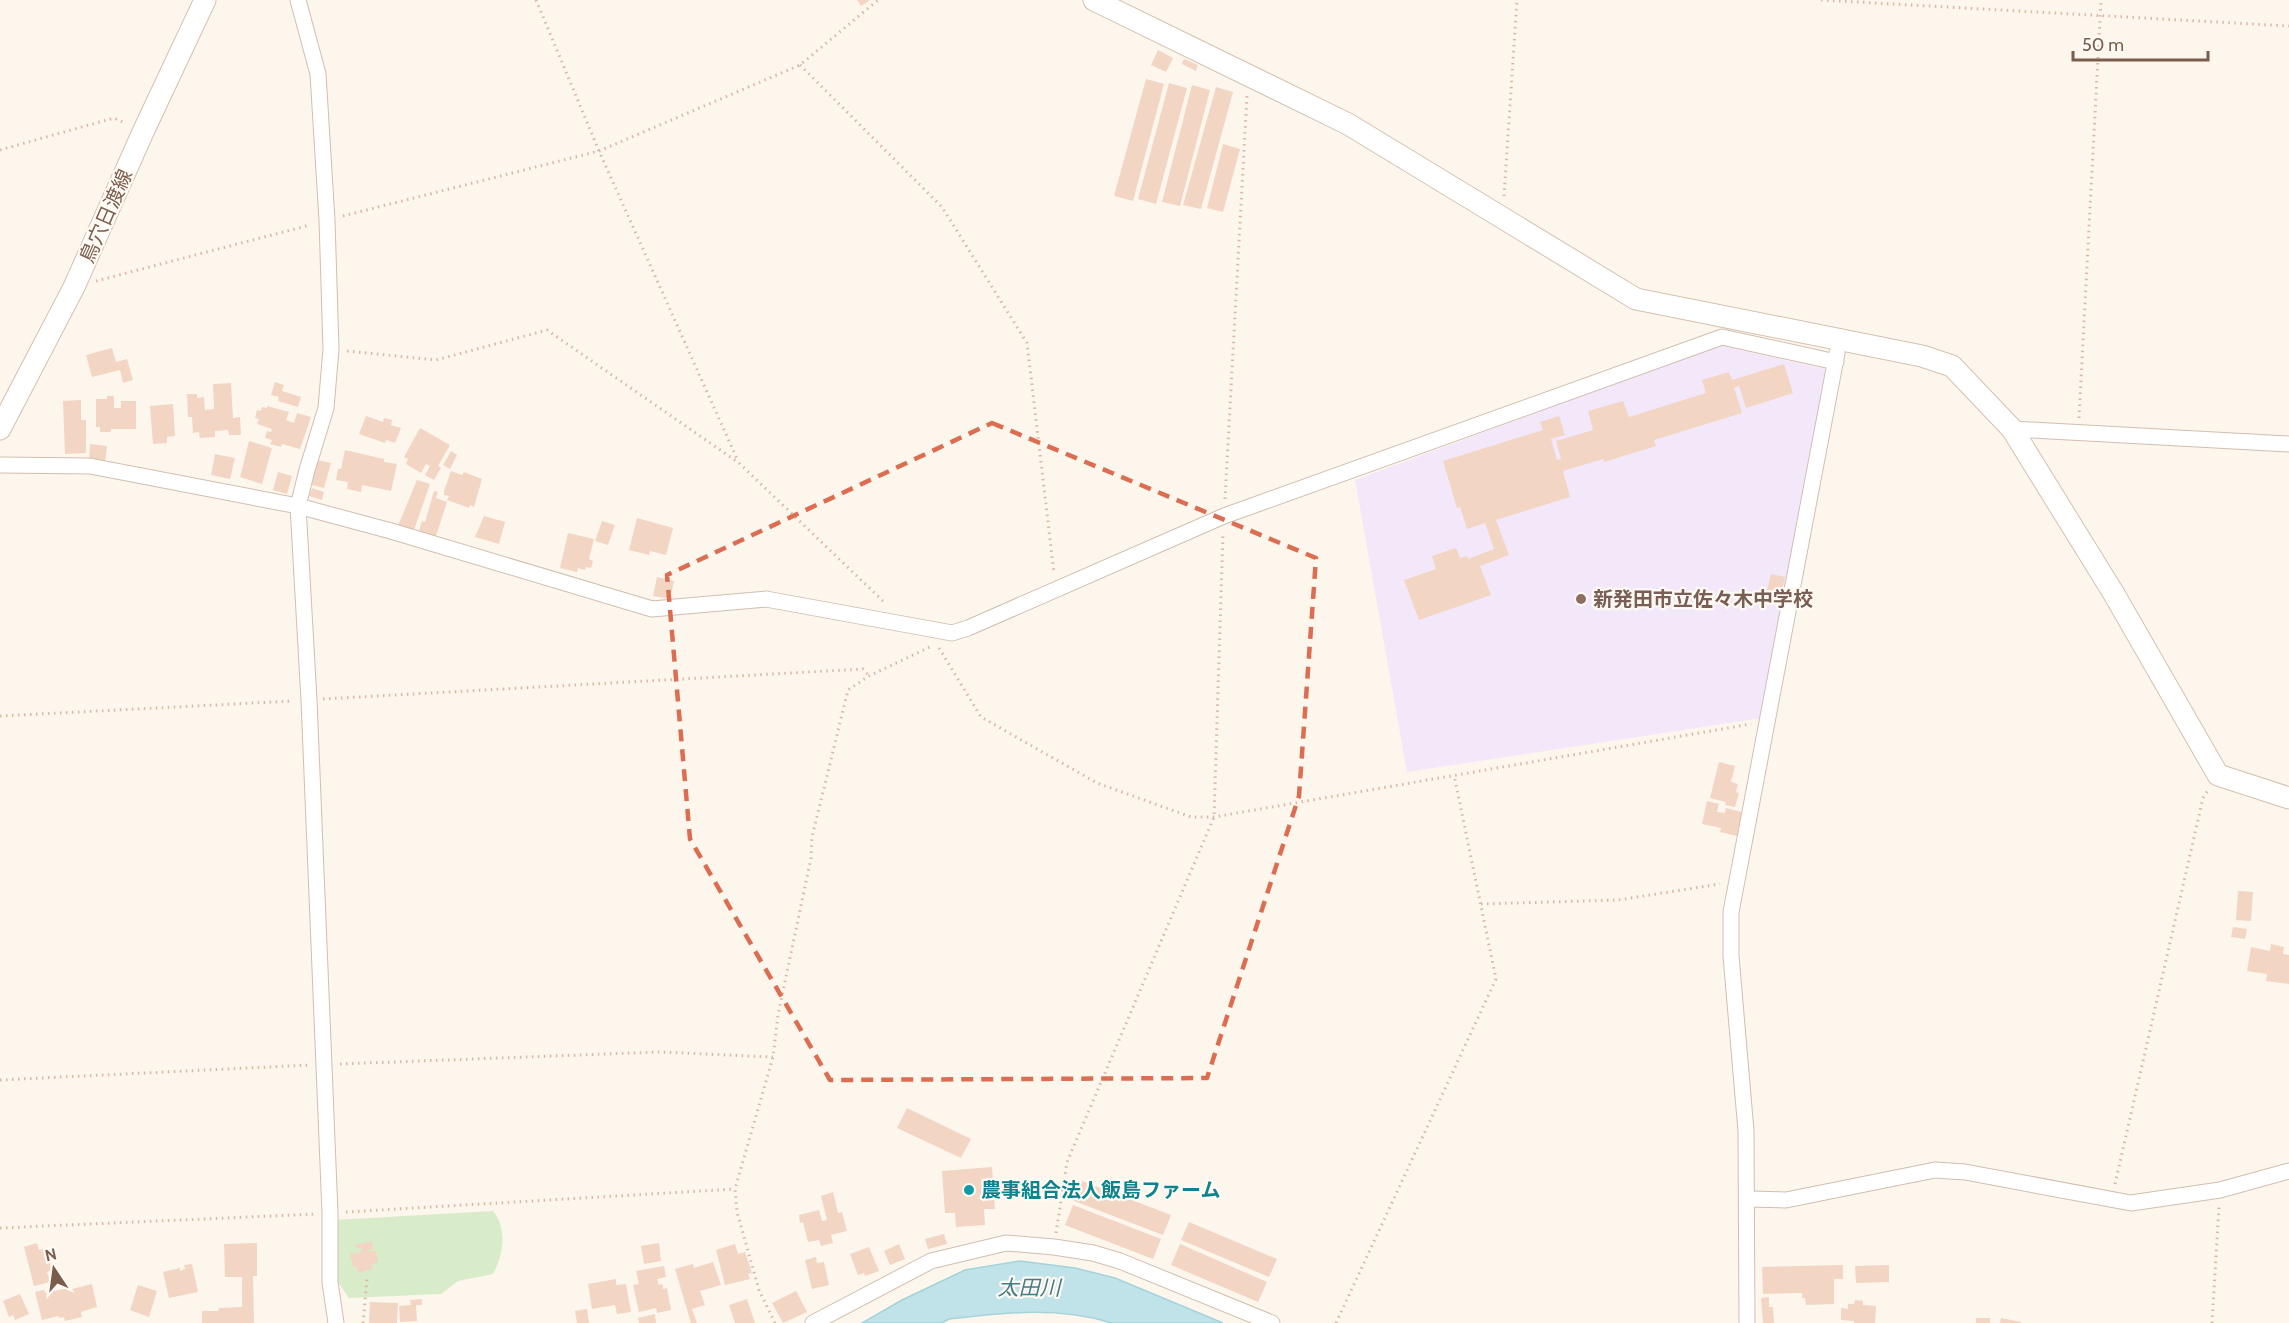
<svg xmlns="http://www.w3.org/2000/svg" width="2289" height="1323" viewBox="0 0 2289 1323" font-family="Cabin,'Noto Sans JP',sans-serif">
  <rect width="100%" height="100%" fill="#fdf6ec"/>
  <polygon fill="#f3e8fa" points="1719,345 1829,370 1762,718 1407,772 1355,480"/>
  <path fill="#d8ecc9" d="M493,1211C508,1229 503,1256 493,1274L458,1281L441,1294L349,1298L338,1282L334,1220Z"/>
  <path fill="#bfe3e8" stroke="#a5d3da" stroke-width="1.5" d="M1020,1261L1075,1268L1115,1278L1223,1323H1111C1058,1306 1002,1313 949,1319L942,1323H862L902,1300L965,1270Z"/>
  <g fill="#f3d5c3">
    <polygon points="857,0 870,0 861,6"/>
    <polygon points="1158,50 1173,58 1166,72 1151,65"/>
    <polygon points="1184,59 1198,65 1196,71 1182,64"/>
    <polygon points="1146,79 1164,84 1133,201 1114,196"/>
    <polygon points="1169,83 1187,88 1156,204 1138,199"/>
    <polygon points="1192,85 1210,90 1180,206 1162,202"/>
    <polygon points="1216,87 1233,92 1201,209 1183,205"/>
    <polygon points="1223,144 1240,149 1223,212 1207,208"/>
    <polygon points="112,348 116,362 127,359 133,380 123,383 120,370 92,377 86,355"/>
    <polygon points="1784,364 1793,393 1746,408 1739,386 1734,388 1742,413 1654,440 1656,446 1604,462 1603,459 1563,471 1570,497 1496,520 1509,555 1480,566 1491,595 1419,620 1404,580 1436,569 1432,556 1456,548 1460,558 1467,556 1468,559 1494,549 1485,523 1467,529 1460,507 1457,508 1443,461 1543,430 1540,422 1559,416 1565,435 1551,439 1557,460 1561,459 1556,441 1593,430 1588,411 1623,401 1629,417 1706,393 1702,380 1729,372 1732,380"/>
    <polygon points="275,382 284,385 282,391 301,397 298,407 278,401 279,397 271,395"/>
    <polygon points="231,383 233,418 240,417 241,435 229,435 228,430 215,431 215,437 200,438 199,432 193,433 192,417 188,417 187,394 197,394 197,398 204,397 205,410 214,409 213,384"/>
    <polygon points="107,396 114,396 114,408 121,408 121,401 136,401 136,429 111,429 111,432 100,432 100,427 96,427 96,399 107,399"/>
    <polygon points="81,400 81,420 86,420 86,453 65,454 63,401"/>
    <polygon points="173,404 175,436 167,437 167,443 153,444 150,406"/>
    <polygon points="267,406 289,412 286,420 294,423 297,413 311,417 300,449 282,444 281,447 270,444 272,440 265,438 267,431 271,432 272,429 257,424 259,419 255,418 257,410 261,411 262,407 267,408"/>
    <polygon points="366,416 383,422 384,418 392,420 391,425 401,428 395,443 386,440 385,443 359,434"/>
    <polygon points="420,428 450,445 438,466 441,468 434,480 425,475 430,466 426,464 421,473 406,464 408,459 404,457"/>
    <polygon points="249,441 272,448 262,484 240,477"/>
    <polygon points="90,444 107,446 105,463 89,462"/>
    <polygon points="345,450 384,459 384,462 397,464 391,491 362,485 361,492 347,489 348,482 336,480 338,469 341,469"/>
    <polygon points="451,451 457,455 450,469 443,465"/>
    <polygon points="215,454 235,458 230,479 211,475"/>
    <polygon points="318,460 331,463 324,488 312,485"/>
    <polygon points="451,471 462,475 464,472 482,479 474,507 470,505 469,508 447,500 449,496 444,495 444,491"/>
    <polygon points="278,472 292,476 287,494 273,490"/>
    <polygon points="417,480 430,484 413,533 397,528"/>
    <polygon points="312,488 324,492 322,500 309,496"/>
    <polygon points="434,491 438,492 436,498 447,502 436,536 419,531 422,521 425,522"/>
    <polygon points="484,516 505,522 499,544 475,537"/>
    <polygon points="637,518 673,528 666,555 650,551 649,555 629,550"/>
    <polygon points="602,521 615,525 608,545 595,541"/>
    <polygon points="568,533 594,539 589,559 593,561 591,568 586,567 585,570 578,568 577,572 560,568"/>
    <polygon points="1771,574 1785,577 1780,598 1766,595"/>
    <polygon points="657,577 674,581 670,599 653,596"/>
    <polygon points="1719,762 1735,766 1731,782 1738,784 1736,792 1739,793 1735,807 1725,805 1726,802 1710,798"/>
    <polygon points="1707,801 1719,804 1717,812 1725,813 1726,808 1742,812 1737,836 1720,832 1721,828 1702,824"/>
    <polygon points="2238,891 2253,892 2251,921 2236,920"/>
    <polygon points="2233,927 2247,929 2245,939 2231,937"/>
    <polygon points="2271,944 2284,947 2283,954 2289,955 2289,984 2266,981 2267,974 2247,971 2251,947 2270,951"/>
    <polygon points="907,1108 971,1139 961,1158 897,1128"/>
    <polygon points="992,1167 995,1209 984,1209 985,1225 956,1227 955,1213 945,1213 942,1171"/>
    <polygon points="1082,1181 1171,1215 1163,1235 1074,1201"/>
    <polygon points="833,1192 838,1213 842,1212 847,1231 831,1235 833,1243 821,1246 819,1240 808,1242 803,1222 800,1223 799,1215 819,1210 822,1221 827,1220 821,1196"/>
    <polygon points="1073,1205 1161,1239 1153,1259 1065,1225"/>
    <polygon points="1189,1222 1277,1259 1269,1277 1181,1240"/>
    <polygon points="944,1234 947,1244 928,1249 925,1239"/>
    <polygon points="372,1241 373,1249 368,1250 369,1252 376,1251 378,1262 372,1264 373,1269 358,1273 356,1266 353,1267 350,1254 361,1252 361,1248 356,1248 355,1245"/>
    <polygon points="37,1243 39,1250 47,1248 53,1270 47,1272 50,1282 34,1286 24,1247"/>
    <polygon points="257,1243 257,1276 253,1276 254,1323 202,1323 202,1311 218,1311 219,1308 242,1307 242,1277 225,1277 224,1244"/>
    <polygon points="659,1243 661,1261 644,1264 641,1246"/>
    <polygon points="735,1244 738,1254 745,1252 752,1273 748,1274 750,1279 725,1285 716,1250"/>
    <polygon points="899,1244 905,1259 890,1265 884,1251"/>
    <polygon points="1180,1244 1267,1282 1258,1302 1171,1265"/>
    <polygon points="869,1247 879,1271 865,1276 864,1273 858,1275 850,1254"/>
    <polygon points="816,1257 817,1263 824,1262 829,1285 812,1289 805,1260"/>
    <polygon points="713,1262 721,1285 700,1291 705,1305 692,1309 697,1323 691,1323 675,1269 693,1264 694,1268"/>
    <polygon points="192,1264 198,1292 169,1298 163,1272 180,1268 180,1271 185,1269 184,1265"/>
    <polygon points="1843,1265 1843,1279 1834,1279 1834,1304 1806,1305 1805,1298 1802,1298 1802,1293 1763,1294 1762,1267"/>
    <polygon points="1889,1265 1889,1282 1856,1283 1855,1266"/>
    <polygon points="664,1266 666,1277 657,1279 659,1285 663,1284 663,1289 667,1288 671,1310 657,1313 656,1308 639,1312 633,1285 639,1284 636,1271"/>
    <polygon points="616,1279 616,1285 626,1284 631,1312 617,1314 615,1305 592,1309 588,1284"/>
    <polygon points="92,1284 97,1307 81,1312 82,1317 65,1321 64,1317 59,1318 58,1316 42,1320 35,1292 44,1290 45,1293 68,1288 68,1290"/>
    <polygon points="138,1285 157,1291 149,1317 130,1310"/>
    <polygon points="796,1291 807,1312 783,1323 772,1303"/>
    <polygon points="20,1294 29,1314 15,1320 13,1315 9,1317 3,1301"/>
    <polygon points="1769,1297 1769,1307 1773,1307 1774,1323 1763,1323 1761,1298"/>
    <polygon points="422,1299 422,1305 416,1305 417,1321 400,1322 399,1306 411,1305 410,1300"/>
    <polygon points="747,1299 755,1323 735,1323 729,1305"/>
    <polygon points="1855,1300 1863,1301 1863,1305 1876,1306 1875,1323 1854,1323 1854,1321 1841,1320 1841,1308 1848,1309 1848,1304 1854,1304"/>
    <polygon points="370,1302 398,1303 397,1323 369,1323"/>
    <polygon points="587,1309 589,1323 577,1323 575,1311"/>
    <polygon points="655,1314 656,1323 639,1323 638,1318"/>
    <rect x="1976" y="1318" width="14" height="5"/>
    <polygon points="2001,1318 2021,1322 2021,1323 2000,1323"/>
  </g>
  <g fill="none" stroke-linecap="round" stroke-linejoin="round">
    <g stroke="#d1beb0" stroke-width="17">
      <g id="street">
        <polyline points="298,0 318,74 327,220 331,349 326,408 307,470 298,506 309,700 330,1213 330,1282 336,1323"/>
        <polyline points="2012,429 2289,444"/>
        <polyline points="0,465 90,466 298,506 391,531 652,609 766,599 952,633 968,628 1224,516 1722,337 1836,362"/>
        <polyline points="1747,1199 1786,1200 1935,1170 1965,1172 2131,1203 2220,1190 2289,1171"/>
        <polyline points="813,1323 931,1261 1006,1243 1054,1247 1093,1253 1120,1261 1272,1323"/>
        <polyline points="1747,1323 1746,1131 1731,956 1731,912 1837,353"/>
      </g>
    </g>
    <g stroke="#d6c0b0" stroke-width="23">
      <g id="secondary">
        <polyline points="1094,0 1348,124 1636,299 1922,356 1952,366 2012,429 2114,594 2218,775 2289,798"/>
        <polyline points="0,429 74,287 143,132 205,0"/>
      </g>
    </g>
    <g stroke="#d9b8a5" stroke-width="3" stroke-dasharray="1.5 4.5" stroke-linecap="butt">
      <polyline points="536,0 599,151 738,461"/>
      <polyline points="1821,0 2289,26"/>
      <polyline points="800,65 942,207 1027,343 1054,573"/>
      <polyline points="0,150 114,118 125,123"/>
      <polyline points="1504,196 1517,0"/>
      <polyline points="343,216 599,151 800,65 878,0"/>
      <polyline points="96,281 310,225"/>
      <polyline points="347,351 436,360 547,330 739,463 886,604"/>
      <polyline points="2079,418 2101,0"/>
      <polyline points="1225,499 1247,95"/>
      <polyline points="939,648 981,717 1097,783 1191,817 1214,817 1751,724"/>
      <polyline points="323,699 863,669 869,676"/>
      <polyline points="0,716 293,701"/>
      <polyline points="1481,904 1618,900 1720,884"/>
      <polyline points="340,1064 659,1052 773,1057"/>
      <polyline points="0,1080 310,1065"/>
      <polyline points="2115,1184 2203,798 2209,789"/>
      <polyline points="346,1212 735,1189"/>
      <polyline points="0,1228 316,1214"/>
      <polyline points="1056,1233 1067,1162 1214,817 1223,532"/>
      <polyline points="363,1323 367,1279"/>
      <polyline points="775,1323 759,1290 737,1212 735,1189 773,1057 778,1015 811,858 812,837 848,690 869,676 932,646"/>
      <polyline points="1336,1323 1496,979 1454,775"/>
      <polyline points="2212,1323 2219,1207"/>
    </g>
    <use href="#street" stroke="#fff" stroke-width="15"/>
    <use href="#secondary" stroke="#fff" stroke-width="21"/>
  </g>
  <path fill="none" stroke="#dc6d51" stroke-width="4.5" stroke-dasharray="12 8" stroke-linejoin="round" d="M992,423L1316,558L1299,796L1207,1078L830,1080L690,839L667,575Z"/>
  <circle fill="#8d6e63" stroke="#fffaf3" stroke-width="2" cx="1581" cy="599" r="6"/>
  <circle fill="#0f9aa8" stroke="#fffaf3" stroke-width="2" cx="969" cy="1190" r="6"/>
  <g text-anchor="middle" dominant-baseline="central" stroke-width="4.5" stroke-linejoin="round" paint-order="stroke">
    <g font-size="20" fill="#7a5c4d" stroke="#fffaf3">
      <text transform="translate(106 216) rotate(-66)">鳥穴日渡線</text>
    </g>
    <g font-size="20" font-weight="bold" fill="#785e54" stroke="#fffaf3" text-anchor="start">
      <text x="1593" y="599">新発田市立佐々木中学校</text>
    </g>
    <g font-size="20" font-weight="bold" fill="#0d838f" stroke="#fffaf3" text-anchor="start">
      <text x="981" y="1190">農事組合法人飯島ファーム</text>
    </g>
    <g font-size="21" font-style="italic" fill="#437c86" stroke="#fffaf3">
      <text x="1029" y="1287">太田川</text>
    </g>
  </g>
  <g transform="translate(54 1269) rotate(347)" stroke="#fffaf3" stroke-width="4.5" paint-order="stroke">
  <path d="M0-4.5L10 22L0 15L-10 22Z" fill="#7a5c4d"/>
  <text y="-9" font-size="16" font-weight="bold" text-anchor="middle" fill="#7a5c4d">N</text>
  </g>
  <path d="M2073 51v9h135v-9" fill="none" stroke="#7a5c4d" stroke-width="3"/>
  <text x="2082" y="51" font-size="18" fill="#7a5c4d" stroke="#fffaf3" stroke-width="4.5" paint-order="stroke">50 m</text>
</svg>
